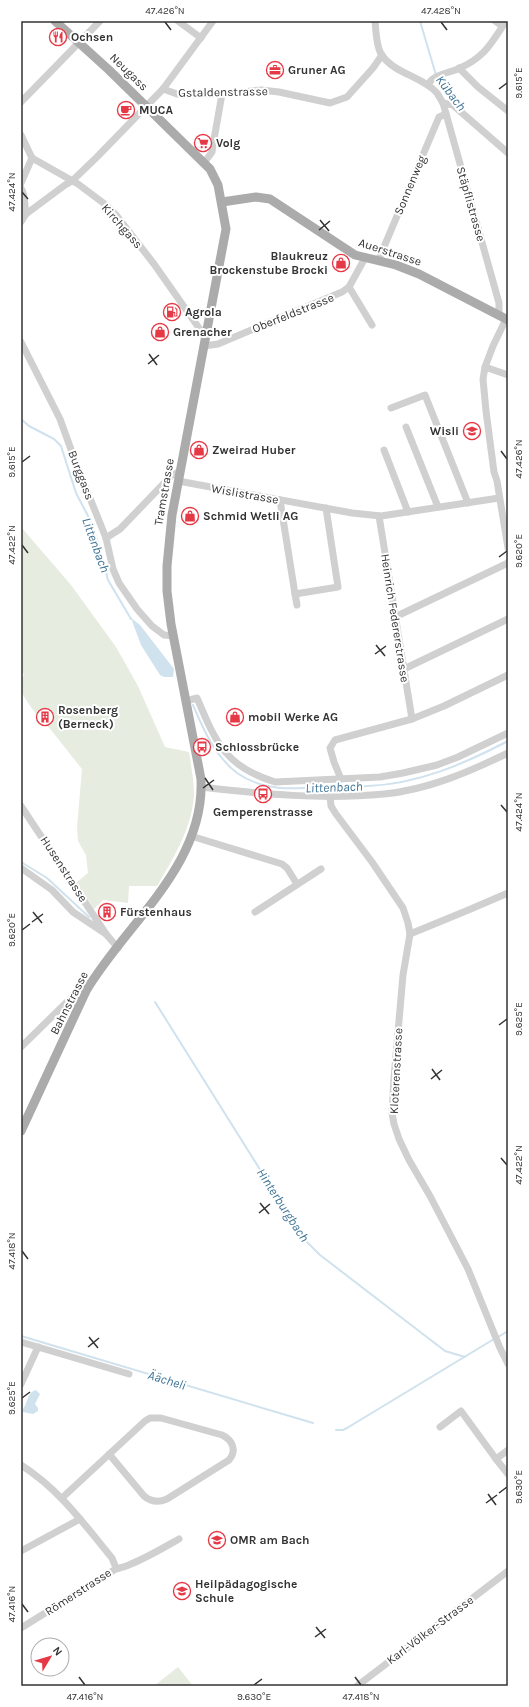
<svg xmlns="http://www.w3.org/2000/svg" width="529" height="1707" viewBox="0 0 529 1707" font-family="Karla,sans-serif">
  <rect width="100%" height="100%" fill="#fff"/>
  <g fill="#e6ecdf">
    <path d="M21,527L71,585L116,647L138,686L165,747L189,752C191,766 194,780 194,795C192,828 173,859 157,886H129L128,903L103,900L94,909L76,883L88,873L86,855L78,841L77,827L82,769L47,725C40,721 23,697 21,690C20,685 21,679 24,675L21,671Z"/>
    <polygon points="178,1667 193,1686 154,1686"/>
  </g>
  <g fill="#cfe2ee">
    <polygon points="131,618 140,625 174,669 173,677 164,677 160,675 141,645"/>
    <path d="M36,1390L40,1394L35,1404L38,1408V1411L33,1414L23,1412V1409C28,1403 27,1392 36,1390Z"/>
  </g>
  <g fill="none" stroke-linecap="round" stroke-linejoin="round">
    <g stroke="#cfe2ee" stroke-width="2">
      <polyline points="420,21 436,75 439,82 455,103"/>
      <polyline points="21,419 29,426 54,439 61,446 76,493 88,516 98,542 108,580 131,619"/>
      <path d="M193,705C204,731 215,756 237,773C267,794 301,788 334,786C345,785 356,787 368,786C418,784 464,764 508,741"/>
      <polyline points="21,862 47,878 89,917"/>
      <polyline points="155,1002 303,1238 320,1255 445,1351 465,1357"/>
      <polyline points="21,1336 313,1423"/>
      <polyline points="498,1337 508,1331"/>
      <polyline points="336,1430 343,1430 347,1428 494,1339"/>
    </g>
    <g stroke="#d0d0d0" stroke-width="7">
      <polyline points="178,21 201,38"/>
      <path d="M375,21C376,31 376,45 381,54C394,74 422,76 437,93C439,96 441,100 443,103L499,303V316"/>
      <polyline points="495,21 502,26"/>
      <polyline points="459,68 478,87 508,111"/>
      <path d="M428,85C432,75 448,73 458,69C484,58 491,44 506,21"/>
      <polyline points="163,89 177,94 222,94 261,90 279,92 330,103 347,97 373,68 382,55"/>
      <polyline points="21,102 100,21"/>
      <polyline points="443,103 453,105 508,153"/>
      <polyline points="21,135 32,158 78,184 106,205 116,215 154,264 206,338"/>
      <polyline points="204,163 212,152 213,145 222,94"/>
      <polyline points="21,183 32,158"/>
      <path d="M21,188C26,196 24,205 26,214L21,222"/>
      <polyline points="26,214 65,185 72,181 97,157 163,89 213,21"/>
      <polyline points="378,261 439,117 446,114"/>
      <polyline points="349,287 372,325"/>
      <polyline points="506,319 493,346 485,367 483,379 486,411 494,472 497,481 508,548"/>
      <polyline points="21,342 60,419 77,466 106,538 113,569 119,583 137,609 152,626 164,635 173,636"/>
      <polyline points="204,346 218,344 342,292 349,287 365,258"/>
      <polyline points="485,367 508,375"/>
      <polyline points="391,408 425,395 468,503"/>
      <polyline points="406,427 438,507"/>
      <polyline points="384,450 408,512"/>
      <polyline points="178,481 352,513 381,516 499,498"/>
      <polyline points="280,500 295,594 338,587 326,508"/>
      <polyline points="379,516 412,719"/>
      <polyline points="106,538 120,529 172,475 179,472"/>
      <polyline points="295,594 297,605"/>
      <polyline points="395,617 508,563"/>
      <polyline points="404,669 508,619"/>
      <path d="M186,701L197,698C216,743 226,767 275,782L380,777L403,773L437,765L458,757L508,733"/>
      <polyline points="341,779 334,762 330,748 335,740 412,719 444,706 508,675"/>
      <path d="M201,787C262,794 323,800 384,794C427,790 469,772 508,753"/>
      <polyline points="330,796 331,806 336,814 372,862 403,908 408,923 410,934 403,975 394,1078 392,1113 394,1124 399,1139 409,1160 430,1196 468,1269 500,1348 508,1364"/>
      <polyline points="21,806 106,934"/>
      <polyline points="191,836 282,864 287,868 297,884"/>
      <polyline points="21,868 52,890 73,912 106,934 118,948"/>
      <polyline points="255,912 321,869"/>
      <polyline points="410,934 466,911 508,893"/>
      <polyline points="21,1047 72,997 82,999"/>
      <polyline points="21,1342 129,1374"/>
      <polyline points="21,1384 38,1347"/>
      <polyline points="440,1427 461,1411 496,1459 508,1450"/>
      <polyline points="496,1459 508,1474"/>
      <path d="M21,1465C59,1489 84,1524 112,1558L116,1568"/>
      <path d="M62,1498L145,1421L150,1418H161L222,1435C233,1440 237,1451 229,1460L167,1499C158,1503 151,1502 144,1496L109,1454"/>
      <polyline points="21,1551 80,1519"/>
      <path d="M21,1628L111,1572C117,1567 124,1568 131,1564C148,1557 163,1548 179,1539"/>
      <polyline points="357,1686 508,1571"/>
    </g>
    <g stroke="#ababab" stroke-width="9">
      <polyline points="222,202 256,197 270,199 355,255 396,265 419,274 508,320"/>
      <path d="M21,1131L86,991C126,923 205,866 201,779L171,624L167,591V566L172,515L226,229L218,185L210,169L109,70L55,21"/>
    </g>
  </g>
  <path fill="none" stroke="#333" stroke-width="1.5" d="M165,22L171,30M441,22L447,30M499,89L507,83M22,192L28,199M320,220L329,231M319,230L330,221M149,354L157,365M148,364L159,355M501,451L507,459M22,462L30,456M22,545L28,553M499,557L507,551M376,645L385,656M375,654L386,646M205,778L213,790M203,788L214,780M501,805L507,812M33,912L42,923M32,922L43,914M22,930L30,924M499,1025L507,1019M432,1069L440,1080M431,1079L442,1070M501,1158L507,1165M260,1203L269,1214M259,1213L270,1204M22,1251L28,1259M89,1337L98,1348M88,1347L99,1338M22,1398L30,1392M499,1493L507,1487M488,1494L496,1505M486,1503L497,1495M22,1604L28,1612M316,1627L325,1638M315,1637L326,1629M79,1677L85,1685M355,1677L361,1685M254,1685L262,1679"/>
  <defs>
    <g id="restaurant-ring" transform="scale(0.9)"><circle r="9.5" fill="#fff" stroke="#e63946" stroke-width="1.5"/><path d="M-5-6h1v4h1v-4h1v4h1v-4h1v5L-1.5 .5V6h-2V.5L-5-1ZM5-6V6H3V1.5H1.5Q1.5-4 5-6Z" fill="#e63946"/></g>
    <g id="office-ring" transform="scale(0.9)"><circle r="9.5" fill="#fff" stroke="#e63946" stroke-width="1.5"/><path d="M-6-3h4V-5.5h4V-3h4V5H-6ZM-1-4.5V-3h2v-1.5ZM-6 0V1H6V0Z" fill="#e63946"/></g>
    <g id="cafe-ring" transform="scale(0.9)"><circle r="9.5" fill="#fff" stroke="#e63946" stroke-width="1.5"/><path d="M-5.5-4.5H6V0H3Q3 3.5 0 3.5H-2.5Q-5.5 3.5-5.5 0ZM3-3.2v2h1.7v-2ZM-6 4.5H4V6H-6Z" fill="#e63946"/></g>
    <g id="supermarket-ring" transform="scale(0.9)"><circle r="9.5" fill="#fff" stroke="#e63946" stroke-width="1.5"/><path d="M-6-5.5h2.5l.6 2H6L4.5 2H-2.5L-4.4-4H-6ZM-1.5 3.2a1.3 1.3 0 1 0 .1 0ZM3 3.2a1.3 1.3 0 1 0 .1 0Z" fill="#e63946"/></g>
    <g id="shop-ring" transform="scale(0.9)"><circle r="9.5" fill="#fff" stroke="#e63946" stroke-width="1.5"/><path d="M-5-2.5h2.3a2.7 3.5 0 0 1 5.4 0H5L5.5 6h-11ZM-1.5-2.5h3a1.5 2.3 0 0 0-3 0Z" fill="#e63946"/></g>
    <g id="fuel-ring" transform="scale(0.9)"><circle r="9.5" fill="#fff" stroke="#e63946" stroke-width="1.5"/><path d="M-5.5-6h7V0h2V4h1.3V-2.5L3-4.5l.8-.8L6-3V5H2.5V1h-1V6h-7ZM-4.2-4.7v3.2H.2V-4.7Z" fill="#e63946"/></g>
    <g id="school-ring" transform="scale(0.9)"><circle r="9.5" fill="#fff" stroke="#e63946" stroke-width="1.5"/><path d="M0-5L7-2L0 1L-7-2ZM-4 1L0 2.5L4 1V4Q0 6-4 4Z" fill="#e63946"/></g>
    <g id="building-ring" transform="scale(0.9)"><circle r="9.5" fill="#fff" stroke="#e63946" stroke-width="1.5"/><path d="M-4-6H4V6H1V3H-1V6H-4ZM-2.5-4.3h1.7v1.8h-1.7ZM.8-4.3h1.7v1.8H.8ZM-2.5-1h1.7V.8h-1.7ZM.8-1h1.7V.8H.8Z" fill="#e63946"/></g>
    <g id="bus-ring" transform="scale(0.9)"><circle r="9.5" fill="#fff" stroke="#e63946" stroke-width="1.5"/><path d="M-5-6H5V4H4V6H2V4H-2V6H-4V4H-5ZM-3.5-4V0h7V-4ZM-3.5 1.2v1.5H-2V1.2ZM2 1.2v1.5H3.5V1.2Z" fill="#e63946"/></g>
    <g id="university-ring" transform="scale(0.9)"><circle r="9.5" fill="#fff" stroke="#e63946" stroke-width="1.5"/><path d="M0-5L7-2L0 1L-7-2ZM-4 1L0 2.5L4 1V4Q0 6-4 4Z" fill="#e63946"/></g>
  </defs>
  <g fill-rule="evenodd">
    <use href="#restaurant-ring" x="58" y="37"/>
    <use href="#office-ring" x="275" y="70"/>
    <use href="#cafe-ring" x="126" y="110"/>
    <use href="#supermarket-ring" x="203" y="143"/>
    <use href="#shop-ring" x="341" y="263"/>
    <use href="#fuel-ring" x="172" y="312"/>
    <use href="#shop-ring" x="160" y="332"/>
    <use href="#school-ring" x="472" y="431"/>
    <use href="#shop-ring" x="199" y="450"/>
    <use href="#shop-ring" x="190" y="516"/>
    <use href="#building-ring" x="45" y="717"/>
    <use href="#shop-ring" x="235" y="717"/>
    <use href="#bus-ring" x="202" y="747"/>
    <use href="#bus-ring" x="263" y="794"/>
    <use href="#building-ring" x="107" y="912"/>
    <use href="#university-ring" x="217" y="1540"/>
    <use href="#school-ring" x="182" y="1591"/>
  </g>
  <g text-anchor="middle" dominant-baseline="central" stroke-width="4" stroke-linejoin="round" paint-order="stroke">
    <g font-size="12" font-weight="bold" fill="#333" stroke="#fff" text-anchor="start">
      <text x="71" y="37">Ochsen</text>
      <text x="288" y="70">Gruner AG</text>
      <text x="139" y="110">MUCA</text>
      <text x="216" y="143">Volg</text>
      <text x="328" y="256" text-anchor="end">Blaukreuz<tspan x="328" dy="14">Brockenstube Brocki</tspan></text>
      <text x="185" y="312">Agrola</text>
      <text x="173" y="332">Grenacher</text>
      <text x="459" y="431" text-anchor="end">Wisli</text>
      <text x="212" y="450">Zweirad Huber</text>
      <text x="203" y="516">Schmid Wetli AG</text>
      <text x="58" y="710">Rosenberg<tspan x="58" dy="14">(Berneck)</tspan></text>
      <text x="248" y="717">mobil Werke AG</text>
      <text x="215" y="747">Schlossbrücke</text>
      <text x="263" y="812" text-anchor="middle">Gemperenstrasse</text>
      <text x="120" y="912">Fürstenhaus</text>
      <text x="230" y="1540">OMR am Bach</text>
      <text x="195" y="1584">Heilpädagogische<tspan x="195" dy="14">Schule</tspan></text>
    </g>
    <g font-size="12" fill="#333" stroke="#fff">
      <text transform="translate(129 72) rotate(44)">Neugass</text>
      <text transform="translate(223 92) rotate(-1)">Gstaldenstrasse</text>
      <text transform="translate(410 185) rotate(-67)">Sonnenweg</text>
      <text transform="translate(471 204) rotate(74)">Stäpflistrasse</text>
      <text transform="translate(122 226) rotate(49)">Kirchgass</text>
      <text transform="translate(390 252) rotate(18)">Auerstrasse</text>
      <text transform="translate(293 313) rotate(-22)">Oberfeldstrasse</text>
      <text transform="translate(81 475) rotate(69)">Burggass</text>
      <text transform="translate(164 492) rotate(-80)">Tramstrasse</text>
      <text transform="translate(245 494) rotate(10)">Wislistrasse</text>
      <text transform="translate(395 618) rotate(81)">Heinrich Federerstrasse</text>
      <text transform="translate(64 869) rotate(57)">Husenstrasse</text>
      <text transform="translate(69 1003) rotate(-63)">Bahnstrasse</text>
      <text transform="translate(396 1071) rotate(-87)">Kloterenstrasse</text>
      <text transform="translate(78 1592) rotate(-33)">Römerstrasse</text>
      <text transform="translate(430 1630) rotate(-37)">Karl-Völker-Strasse</text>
    </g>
    <g font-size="13" font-style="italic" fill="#3f7597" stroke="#fff">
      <text transform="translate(451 93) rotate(53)">Kübach</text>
      <text transform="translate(96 545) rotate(70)">Littenbach</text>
      <text transform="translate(334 787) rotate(-2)">Littenbach</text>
      <text transform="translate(283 1205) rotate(57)">Hinterburgbach</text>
      <text transform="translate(167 1380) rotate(17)">Äächeli</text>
    </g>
  </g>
  <rect width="529" height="1707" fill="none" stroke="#ffffff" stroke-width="44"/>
  <g transform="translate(50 1657) rotate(52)"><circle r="19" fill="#ffffff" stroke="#adadad"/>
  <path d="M0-3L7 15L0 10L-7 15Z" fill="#e63946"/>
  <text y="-6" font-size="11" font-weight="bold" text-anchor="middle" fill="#333333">N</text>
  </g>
  <rect x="22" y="22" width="485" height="1663" fill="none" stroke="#333" stroke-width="1.5"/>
  <g font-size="10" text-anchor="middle" fill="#333">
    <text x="165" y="14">47.426°N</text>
    <text x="441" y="14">47.428°N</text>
    <text transform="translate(518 83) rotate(-90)" y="4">9.615°E</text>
    <text transform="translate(11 192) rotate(-90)" y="4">47.424°N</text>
    <text transform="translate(518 459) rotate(-90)" y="4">47.426°N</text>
    <text transform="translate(11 462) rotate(-90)" y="4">9.615°E</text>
    <text transform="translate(11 545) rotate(-90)" y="4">47.422°N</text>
    <text transform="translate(518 551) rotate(-90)" y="4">9.620°E</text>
    <text transform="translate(518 812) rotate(-90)" y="4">47.424°N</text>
    <text transform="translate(11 930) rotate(-90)" y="4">9.620°E</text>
    <text transform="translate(518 1019) rotate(-90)" y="4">9.625°E</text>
    <text transform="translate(518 1165) rotate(-90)" y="4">47.422°N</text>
    <text transform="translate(11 1251) rotate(-90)" y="4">47.418°N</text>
    <text transform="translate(11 1398) rotate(-90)" y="4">9.625°E</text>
    <text transform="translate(518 1487) rotate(-90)" y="4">9.630°E</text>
    <text transform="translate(11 1604) rotate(-90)" y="4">47.416°N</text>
    <text x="85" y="1700">47.416°N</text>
    <text x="254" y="1700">9.630°E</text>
    <text x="361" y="1700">47.418°N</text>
  </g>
</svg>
